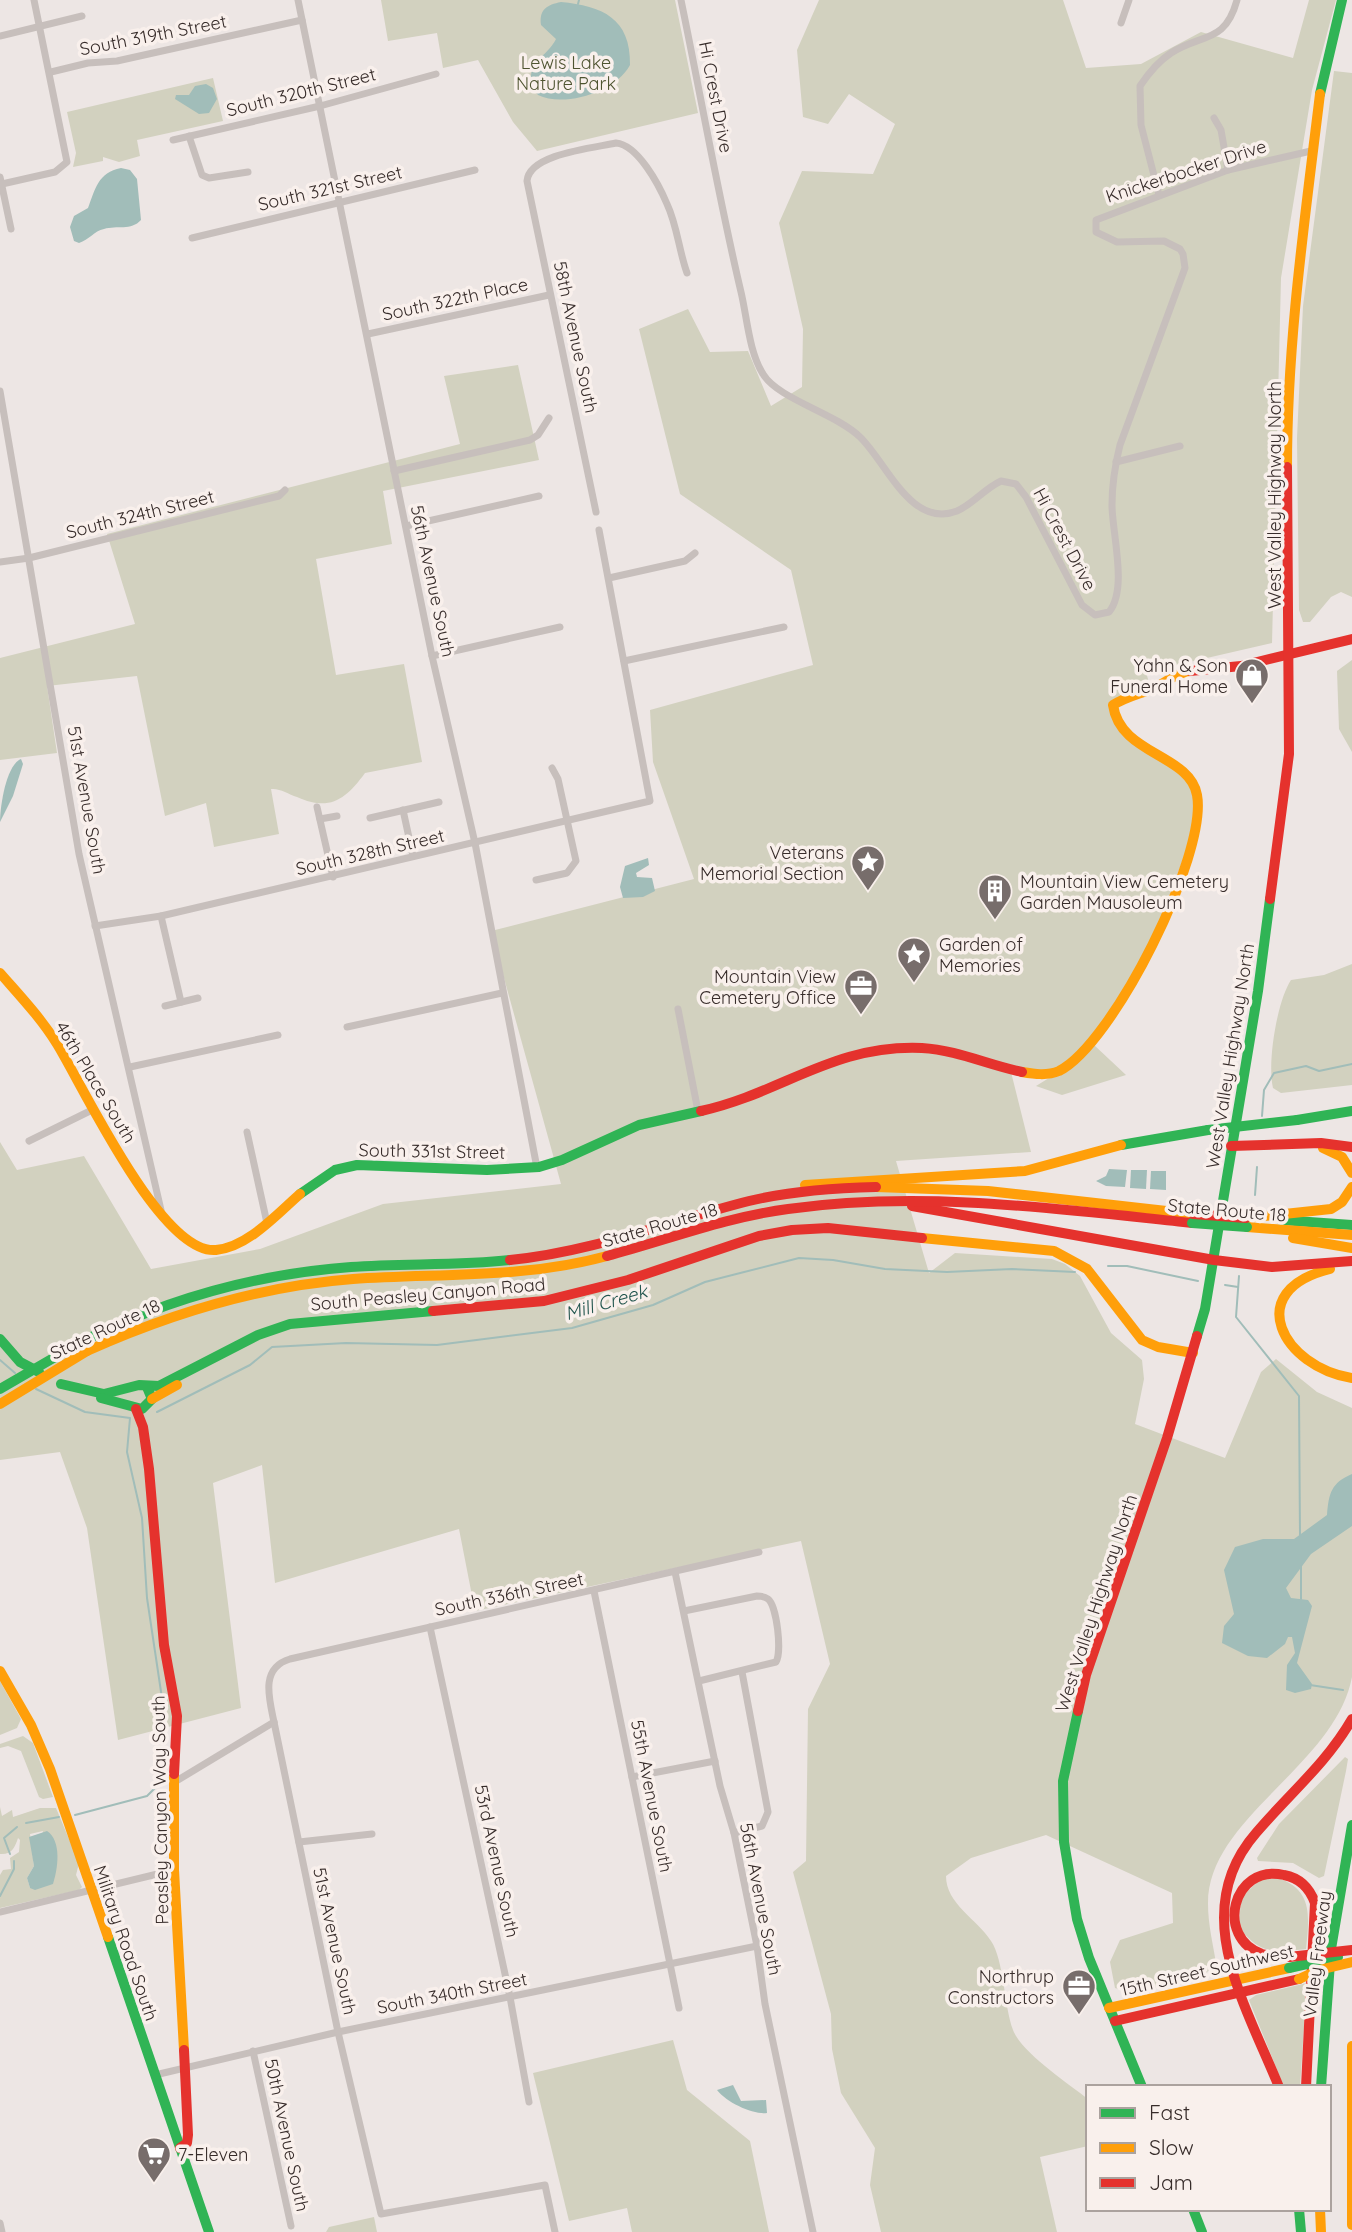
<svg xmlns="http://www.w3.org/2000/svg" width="1352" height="2232" viewBox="0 0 1352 2232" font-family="Quicksand,sans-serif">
  <rect width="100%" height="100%" fill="#ede6e4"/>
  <g fill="#d2d1bf" fill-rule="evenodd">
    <polygon points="381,0 675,0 698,113 537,151 513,122 478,60 443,68 437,33 388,41"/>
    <path d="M819,0H1063L1086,68L1141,64L1201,32L1293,58L1309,0H1336L1312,90L1281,278L1272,643L1146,672L1151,690L1118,700L1115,721L1190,779L1197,822L1156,931L1100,1033L1051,1073L1010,1068L1031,1152L896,1161L929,1273L955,1253L1052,1259L1065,1264L1080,1276L1111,1333L1142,1360L1144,1379L1135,1424L1225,1458L1261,1372L1276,1359L1317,1392L1352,1408V1677C1335,1766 1207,1818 1208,1904C1208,1924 1213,1944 1216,1963L1201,1978L1132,1993L1115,1988L1110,1962L1120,1940L1173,1923L1172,1893L1046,1835L971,1858L946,1876C946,1904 977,1919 991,1941C1004,1960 1004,2006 1013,2030C1022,2053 1068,2083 1088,2099V2146L1040,2157L1057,2232H881L870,2185L875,2148L841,2093L832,2049L831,2014L793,1872L806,1861L808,1709L830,1664L801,1541L475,1611L459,1529L275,1583L262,1465L213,1483L241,1708L118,1740L87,1528L60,1452L0,1460V1142L17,1170L84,1156L151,1269L260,1249L383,1204L561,1184L491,931L694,879L653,762L650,710L813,665L791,570L680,494L639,329L688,309L710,352L748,351L771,406L802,387L803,329L779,223L802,171L873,174L895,124L849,94L828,124L803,117L797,50Z"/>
    <polygon points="1334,71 1352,73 1352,597 1341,592 1331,597 1310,622 1303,622 1299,610 1297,438 1303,306"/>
    <polygon points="213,78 223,121 137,140 140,156 119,162 103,157 103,161 73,167 76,153 67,112"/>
    <path d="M518,365L539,460L383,491L392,544L316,559L336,675L404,664L422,762L365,773C346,799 330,812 297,797C288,794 280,788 271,789L279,834L214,847L206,803L165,816L137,676L47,686L57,753L0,760V658L135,624L107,534L460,444L444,376Z"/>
    <polygon points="1352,660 1352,752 1339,729 1337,671"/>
    <path d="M1352,964V1085L1281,1093L1273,1088C1267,1063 1277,1001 1291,980L1324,975Z"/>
    <polygon points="1094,1045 1126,1075 1062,1095 1036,1086 1075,1062"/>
    <polygon points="0,1681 21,1719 17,1728 0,1735"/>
    <polygon points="23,1736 33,1743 53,1797 43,1799 39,1797 21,1751 8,1746 0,1748 0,1744"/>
    <polygon points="1345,1757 1348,1759 1346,1771 1324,1876 1319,1878 1293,1863 1258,1861 1257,1858 1279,1824"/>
    <path d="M0,1807L2,1816L12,1810L13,1817L40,1808H56L79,1863L76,1875L82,1887L79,1890L0,1908V1875L3,1870L11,1869L10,1858L19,1852L20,1840L18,1838C15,1847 12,1855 0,1854ZM43,1831L30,1888L27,1878L34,1866L30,1834Z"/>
    <path d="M1278,1878C1314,1890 1309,1918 1306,1949C1274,1952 1260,1955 1239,1927L1241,1897L1261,1879Z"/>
    <polygon points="1307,1983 1300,2087 1284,2087 1249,2000 1256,1995"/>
    <polygon points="673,2040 687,2090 750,2141 769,2232 632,2232 627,2208 569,2221 533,2073"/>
    <polygon points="374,2217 377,2232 326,2232 329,2227"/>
  </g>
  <g fill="#a1bdb9">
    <path d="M561,2C602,6 631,18 630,65C616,92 564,108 538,95C518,66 547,58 556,39L541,25C539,9 547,5 561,2Z"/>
    <polygon points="206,84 213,88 217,99 209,113 199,114 175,99 176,95 189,95 195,86"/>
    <path d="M121,168L130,170L137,179L141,220C131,231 117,225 104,229C94,231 89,240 79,243L74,241L70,227L74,216L88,208C95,190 98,172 121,168Z"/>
    <path d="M21,759L23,764L13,796L0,822C0,807 6,765 21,759Z"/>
    <polygon points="648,858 649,865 636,873 637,877 652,878 655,891 643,897 623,898 620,887 625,866"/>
    <polygon points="1109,1169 1127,1170 1125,1187 1106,1186 1096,1181 1106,1176"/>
    <polygon points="1131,1170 1147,1170 1146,1189 1130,1188"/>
    <polygon points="1151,1171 1166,1171 1166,1190 1150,1189"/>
    <path d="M1352,1474V1526L1311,1554L1286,1588L1291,1598L1308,1600L1312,1606L1297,1663L1312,1684L1311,1689L1295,1693L1286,1690L1287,1665L1295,1653L1292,1637H1288L1285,1644L1267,1658L1248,1656L1222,1643L1224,1626L1234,1614L1224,1570L1235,1547L1263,1539H1294L1327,1515C1329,1493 1331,1483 1352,1474Z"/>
    <path d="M47,1831C62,1841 58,1869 53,1884L35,1890L30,1888L27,1878L34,1866L29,1837Z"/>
    <path d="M733,2085L741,2101L766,2100L767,2113C754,2115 727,2103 717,2090Z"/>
  </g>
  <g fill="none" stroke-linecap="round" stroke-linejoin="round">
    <g stroke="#a1bdb9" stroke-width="2">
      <polyline points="578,4 579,0"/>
      <polyline points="1262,1116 1264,1090 1274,1073 1306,1066 1319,1071 1352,1064"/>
      <polyline points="1255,1195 1257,1167"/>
      <polyline points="1108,1266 1127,1266 1198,1281"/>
      <polyline points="1239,1276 1236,1317 1299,1396 1300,1536"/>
      <polyline points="1225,1285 1238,1287"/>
      <polyline points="0,1360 15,1373"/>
      <polyline points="36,1389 85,1412 130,1418 127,1452 142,1518 147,1598 166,1725"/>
      <polyline points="157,1412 250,1365 272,1347 346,1343 437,1345 572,1328 653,1305 705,1282 799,1258 833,1260 885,1269 947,1272 1012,1269 1075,1272"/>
      <polyline points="1301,1566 1301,1599"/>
      <polyline points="1310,1685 1343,1690"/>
      <polyline points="75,1815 147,1796 160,1783 166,1754"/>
      <polyline points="26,1823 59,1817"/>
      <polyline points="10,1854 4,1838 17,1827"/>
      <polyline points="0,1896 14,1869 14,1861"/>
    </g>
    <g stroke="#c7bfbc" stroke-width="7">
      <polyline points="298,0 432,656 475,843 537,1168"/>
      <path d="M681,0C701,97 718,195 741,292C747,317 749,352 763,374C778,399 835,413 860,437C887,463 911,529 957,511C973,504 984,489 1001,481L1016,484L1026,497L1082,605L1095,615L1109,612C1128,589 1112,533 1112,505C1112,484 1115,465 1120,445L1185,268L1183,254L1180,249L1164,241L1117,242L1096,232V220L1228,170L1311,151"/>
      <polyline points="1121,23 1129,0"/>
      <polyline points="0,36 82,16"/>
      <polyline points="51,72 88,63 117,61 302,20"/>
      <polyline points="1214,118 1221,130 1228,170"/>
      <polyline points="189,136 202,175 209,178 248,172"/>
      <polyline points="173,140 320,106 436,74"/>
      <polyline points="0,177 11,229"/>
      <polyline points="2,184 55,172 67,162 34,0"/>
      <path d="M1159,195L1141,125L1140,86C1148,74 1159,61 1171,53C1202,33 1225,44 1237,0"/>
      <polyline points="192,238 475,170"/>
      <polyline points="368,334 549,295"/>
      <polyline points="0,391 79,854 161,1210"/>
      <polyline points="1116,462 1180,446"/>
      <polyline points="394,471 530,440 538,435 549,418"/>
      <path d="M596,512L527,181C529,154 593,148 616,143C638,145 659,185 667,204C677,225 679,251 687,273"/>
      <polyline points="406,526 539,496"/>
      <polyline points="0,562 29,558 279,496 285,490"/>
      <polyline points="609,578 685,561 695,553"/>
      <polyline points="432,656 560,627"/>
      <polyline points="624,661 784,627"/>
      <polyline points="317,807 333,877"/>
      <polyline points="403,810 413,856"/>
      <polyline points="370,818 439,802"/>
      <polyline points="320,819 337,816"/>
      <polyline points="536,880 567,873 576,861 558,779 552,768"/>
      <polyline points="161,916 181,1002"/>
      <polyline points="95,926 161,916 650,801 599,530"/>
      <polyline points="165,1006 198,998"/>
      <polyline points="678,1009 698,1111"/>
      <polyline points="347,1027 502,993"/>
      <polyline points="130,1067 278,1035"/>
      <polyline points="247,1132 267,1223"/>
      <polyline points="29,1141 92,1110"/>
      <polyline points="675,1572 720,1786 734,1833 757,1946 765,2004 813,2232"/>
      <polyline points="594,1591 679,2008"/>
      <path d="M684,1611L757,1596C761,1596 764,1596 768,1599C777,1606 782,1652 776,1662L699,1681"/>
      <polyline points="430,1627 510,1997 529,2102"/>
      <polyline points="632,1777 715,1761"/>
      <polyline points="173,1783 274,1722"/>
      <polyline points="734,1833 762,1826 768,1812 742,1672"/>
      <polyline points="299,1842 372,1834"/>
      <polyline points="0,1912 174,1870"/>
      <polyline points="253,2051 291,2226"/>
      <polyline points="155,2075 338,2032 757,1946"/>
      <polyline points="0,2223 2,2232"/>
      <path d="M555,2232L545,2185L381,2214L338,2032L274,1722C269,1698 260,1668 290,1659L759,1552"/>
    </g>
    <g stroke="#30b455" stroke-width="10">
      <polyline points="1320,94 1342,0"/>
      <polyline points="1297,1120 1352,1111"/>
      <polyline points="1121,1145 1208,1130"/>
      <polyline points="300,1194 335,1170 357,1165 487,1170 539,1167 562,1160 639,1125 701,1111"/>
      <polyline points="1281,1220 1352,1225"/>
      <polyline points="1197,1336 1205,1309 1258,991 1270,899"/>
      <polyline points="0,1339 20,1362 39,1372"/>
      <path d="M81,1342C166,1299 256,1274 351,1267C404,1263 457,1266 510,1260"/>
      <polyline points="61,1384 104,1394 139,1385 159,1386 258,1335 290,1324 433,1311"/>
      <polyline points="101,1398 142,1409 152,1399 147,1387"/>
      <polyline points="1078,1711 1063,1781 1064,1842 1077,1919 1089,1958 1142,2087"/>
      <polyline points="108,1937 209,2232"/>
      <polyline points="1321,2087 1331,1949 1352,1825"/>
      <polyline points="1193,2209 1202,2232"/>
      <polyline points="1299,2209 1301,2232"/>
    </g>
    <g stroke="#ff9f0a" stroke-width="10">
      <path d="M1287,467C1287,342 1305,218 1320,94"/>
      <path d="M0,973C20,996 41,1018 57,1044C83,1086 161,1255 216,1250C248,1247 277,1214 300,1194"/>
      <path d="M1022,1072C1034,1074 1047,1076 1059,1071C1113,1044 1208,854 1197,795C1190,754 1120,755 1113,705C1126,697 1136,695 1149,690C1164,685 1174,673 1190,671"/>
      <polyline points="1323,1148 1342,1157 1352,1173"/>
      <polyline points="805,1185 1025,1171 1121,1145"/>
      <polyline points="876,1187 988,1191 1193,1214"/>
      <polyline points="1246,1218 1331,1209 1342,1202 1352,1187"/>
      <polyline points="1247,1227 1352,1235"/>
      <polyline points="922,1238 1054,1251 1087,1269 1142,1340 1158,1347 1193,1353"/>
      <polyline points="1293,1238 1352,1248"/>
      <path d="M1330,1269C1241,1291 1283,1367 1352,1378"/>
      <path d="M87,1351C172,1313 260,1286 353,1279C439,1273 523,1279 607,1256"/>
      <polyline points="152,1399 177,1385"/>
      <polyline points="0,1671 31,1725 50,1769 108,1937"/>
      <polyline points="174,1774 174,1870 184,2050"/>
      <polyline points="1109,2008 1289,1968"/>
      <polyline points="1352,2046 1352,2225"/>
      <polyline points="1320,2209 1321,2232"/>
    </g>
    <g stroke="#e5322d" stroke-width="10">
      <polyline points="1190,671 1241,666 1352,639"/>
      <polyline points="1270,899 1289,754 1287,467"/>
      <path d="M701,1111C782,1093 834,1044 922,1048C957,1050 988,1065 1022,1072"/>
      <polyline points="1231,1146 1321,1143 1352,1147"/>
      <polyline points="912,1206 1214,1260 1272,1267 1352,1261"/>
      <path d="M607,1256C667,1240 726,1217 788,1209C922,1190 1058,1209 1192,1223"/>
      <path d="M510,1260C593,1252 669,1221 749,1201C791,1191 834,1188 876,1187"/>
      <polyline points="433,1311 544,1301 628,1280 759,1236 792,1230 828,1228 922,1238"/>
      <polyline points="136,1409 143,1427 149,1469 164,1645 177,1716 174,1774"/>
      <polyline points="1078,1711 1086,1675 1167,1438 1197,1336"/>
      <path d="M1289,1957C1281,1956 1270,1956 1262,1954C1215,1938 1232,1863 1284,1875C1300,1878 1310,1889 1315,1903L1306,2087"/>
      <polyline points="1115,2021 1299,1979"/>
      <path d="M1279,2087C1246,2005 1187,1912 1256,1833C1289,1794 1326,1764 1352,1719"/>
      <polyline points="180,2148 187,2143 188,2135 184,2050"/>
    </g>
    <g stroke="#30b455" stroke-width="10">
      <polyline points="1208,1130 1297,1120"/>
      <polyline points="1192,1223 1247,1227"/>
      <polyline points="0,1389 81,1342"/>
      <polyline points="1289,1968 1338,1957"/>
    </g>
    <g stroke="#ff9f0a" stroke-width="10">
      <polyline points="0,1404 87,1351"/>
      <polyline points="1299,1979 1319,1970 1352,1962"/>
    </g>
    <g stroke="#e5322d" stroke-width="10">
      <polyline points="1193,1214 1246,1218"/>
      <polyline points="1289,1957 1352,1950"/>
    </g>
  </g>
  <defs>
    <g id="shop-pin" transform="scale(1.75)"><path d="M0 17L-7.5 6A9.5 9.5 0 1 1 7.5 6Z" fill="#776d6b" stroke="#f9f0ec"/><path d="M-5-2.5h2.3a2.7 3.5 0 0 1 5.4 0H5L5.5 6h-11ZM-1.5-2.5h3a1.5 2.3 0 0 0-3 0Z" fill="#fff"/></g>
    <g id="sight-pin" transform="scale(1.75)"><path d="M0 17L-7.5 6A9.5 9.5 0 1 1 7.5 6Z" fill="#776d6b" stroke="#f9f0ec"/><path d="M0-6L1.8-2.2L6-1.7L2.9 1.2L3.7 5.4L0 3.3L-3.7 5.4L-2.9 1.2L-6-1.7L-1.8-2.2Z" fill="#fff"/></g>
    <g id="building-pin" transform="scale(1.75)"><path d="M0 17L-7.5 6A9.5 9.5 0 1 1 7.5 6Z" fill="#776d6b" stroke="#f9f0ec"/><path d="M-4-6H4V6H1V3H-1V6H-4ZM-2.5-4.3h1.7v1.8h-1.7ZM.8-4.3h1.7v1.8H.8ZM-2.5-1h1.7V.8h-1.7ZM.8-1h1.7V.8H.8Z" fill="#fff"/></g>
    <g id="office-pin" transform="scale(1.75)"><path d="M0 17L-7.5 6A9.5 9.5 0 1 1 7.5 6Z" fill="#776d6b" stroke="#f9f0ec"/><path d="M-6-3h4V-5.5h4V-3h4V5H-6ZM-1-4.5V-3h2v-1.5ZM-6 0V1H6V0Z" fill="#fff"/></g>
    <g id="supermarket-pin" transform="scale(1.75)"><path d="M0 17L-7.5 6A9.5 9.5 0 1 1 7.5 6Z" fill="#776d6b" stroke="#f9f0ec"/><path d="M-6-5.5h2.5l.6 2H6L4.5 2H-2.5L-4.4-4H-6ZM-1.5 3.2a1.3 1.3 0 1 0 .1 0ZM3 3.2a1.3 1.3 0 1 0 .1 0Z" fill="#fff"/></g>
  </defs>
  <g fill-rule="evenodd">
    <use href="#shop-pin" x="1252" y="675"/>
    <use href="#sight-pin" x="868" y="862"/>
    <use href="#building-pin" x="995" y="891"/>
    <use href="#sight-pin" x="914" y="954"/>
    <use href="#office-pin" x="861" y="986"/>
    <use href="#office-pin" x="1079" y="1986"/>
    <use href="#supermarket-pin" x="154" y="2154"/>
  </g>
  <g text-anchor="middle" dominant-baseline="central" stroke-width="7" stroke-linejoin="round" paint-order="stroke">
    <g font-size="18" fill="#372c2a" stroke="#f9f0ec">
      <text transform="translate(153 35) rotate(-11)">South 319th Street</text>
      <text transform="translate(301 92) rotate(-14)">South 320th Street</text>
      <text transform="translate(716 97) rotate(79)">Hi Crest Drive</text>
      <text transform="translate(1186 171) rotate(-18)">Knickerbocker Drive</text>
      <text transform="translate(330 188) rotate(-13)">South 321st Street</text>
      <text transform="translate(455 299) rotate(-12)">South 322th Place</text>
      <text transform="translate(576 337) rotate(78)">58th Avenue South</text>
      <text transform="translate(1274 495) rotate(-90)">West Valley Highway North</text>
      <text transform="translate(140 514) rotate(-14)">South 324th Street</text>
      <text transform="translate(1065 539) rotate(62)">Hi Crest Drive</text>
      <text transform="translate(433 581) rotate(78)">56th Avenue South</text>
      <text transform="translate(87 800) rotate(80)">51st Avenue South</text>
      <text transform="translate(370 852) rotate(-13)">South 328th Street</text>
      <text transform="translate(1230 1056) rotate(-81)">West Valley Highway North</text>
      <text transform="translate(96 1082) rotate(59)">46th Place South</text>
      <text transform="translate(432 1151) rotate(1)">South 331st Street</text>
      <text transform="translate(1227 1210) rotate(5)">State Route 18</text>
      <text transform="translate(660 1225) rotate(-16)">State Route 18</text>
      <text transform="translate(428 1294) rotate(-5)">South Peasley Canyon Road</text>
      <text transform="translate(105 1329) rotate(-25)">State Route 18</text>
      <text transform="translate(509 1594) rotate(-12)">South 336th Street</text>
      <text transform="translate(1096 1603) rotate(-72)">West Valley Highway North</text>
      <text transform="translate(652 1796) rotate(79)">55th Avenue South</text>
      <text transform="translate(160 1810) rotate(-91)">Peasley Canyon Way South</text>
      <text transform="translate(497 1861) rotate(78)">53rd Avenue South</text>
      <text transform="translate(761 1899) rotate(79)">56th Avenue South</text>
      <text transform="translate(335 1941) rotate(78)">51st Avenue South</text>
      <text transform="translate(126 1943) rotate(71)">Military Road South</text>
      <text transform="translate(1317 1954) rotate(-83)">Valley Freeway</text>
      <text transform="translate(1207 1970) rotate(-13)">15th Street Southwest</text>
      <text transform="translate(452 1993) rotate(-11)">South 340th Street</text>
      <text transform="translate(287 2135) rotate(78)">50th Avenue South</text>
    </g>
    <g font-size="18" fill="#4e5430" stroke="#f9f0ec">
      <text x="566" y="62">Lewis Lake<tspan x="566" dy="21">Nature Park</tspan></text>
    </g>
    <g font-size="18" fill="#372c2a" stroke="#f9f0ec" text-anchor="end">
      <text x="1228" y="665">Yahn &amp; Son<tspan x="1228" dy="21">Funeral Home</tspan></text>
      <text x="844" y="852">Veterans<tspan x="844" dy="21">Memorial Section</tspan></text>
      <text x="1020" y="881" text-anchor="start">Mountain View Cemetery<tspan x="1020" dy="21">Garden Mausoleum</tspan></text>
      <text x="939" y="944" text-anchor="start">Garden of<tspan x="939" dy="21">Memories</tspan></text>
      <text x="836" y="976">Mountain View<tspan x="836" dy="21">Cemetery Office</tspan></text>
      <text x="1054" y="1976">Northrup<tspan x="1054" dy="21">Constructors</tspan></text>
      <text x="178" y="2154" text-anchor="start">7-Eleven</text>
    </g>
    <g font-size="19" font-style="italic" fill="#23564f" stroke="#f9f0ec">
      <text transform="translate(606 1302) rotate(-16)">Mill Creek</text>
    </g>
  </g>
  <rect x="1086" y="2085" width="245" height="126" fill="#f9f0ec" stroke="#aba29e" stroke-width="2"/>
  <rect x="1100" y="2108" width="35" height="10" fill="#30b455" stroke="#aba29e" stroke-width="2"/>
  <text x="1149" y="2120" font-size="21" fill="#372c2a">Fast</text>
  <rect x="1100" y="2143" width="35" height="10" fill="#ff9f0a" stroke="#aba29e" stroke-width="2"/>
  <text x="1149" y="2155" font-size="21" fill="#372c2a">Slow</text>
  <rect x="1100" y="2178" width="35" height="10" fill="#e5322d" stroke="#aba29e" stroke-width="2"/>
  <text x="1149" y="2190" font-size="21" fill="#372c2a">Jam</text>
</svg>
